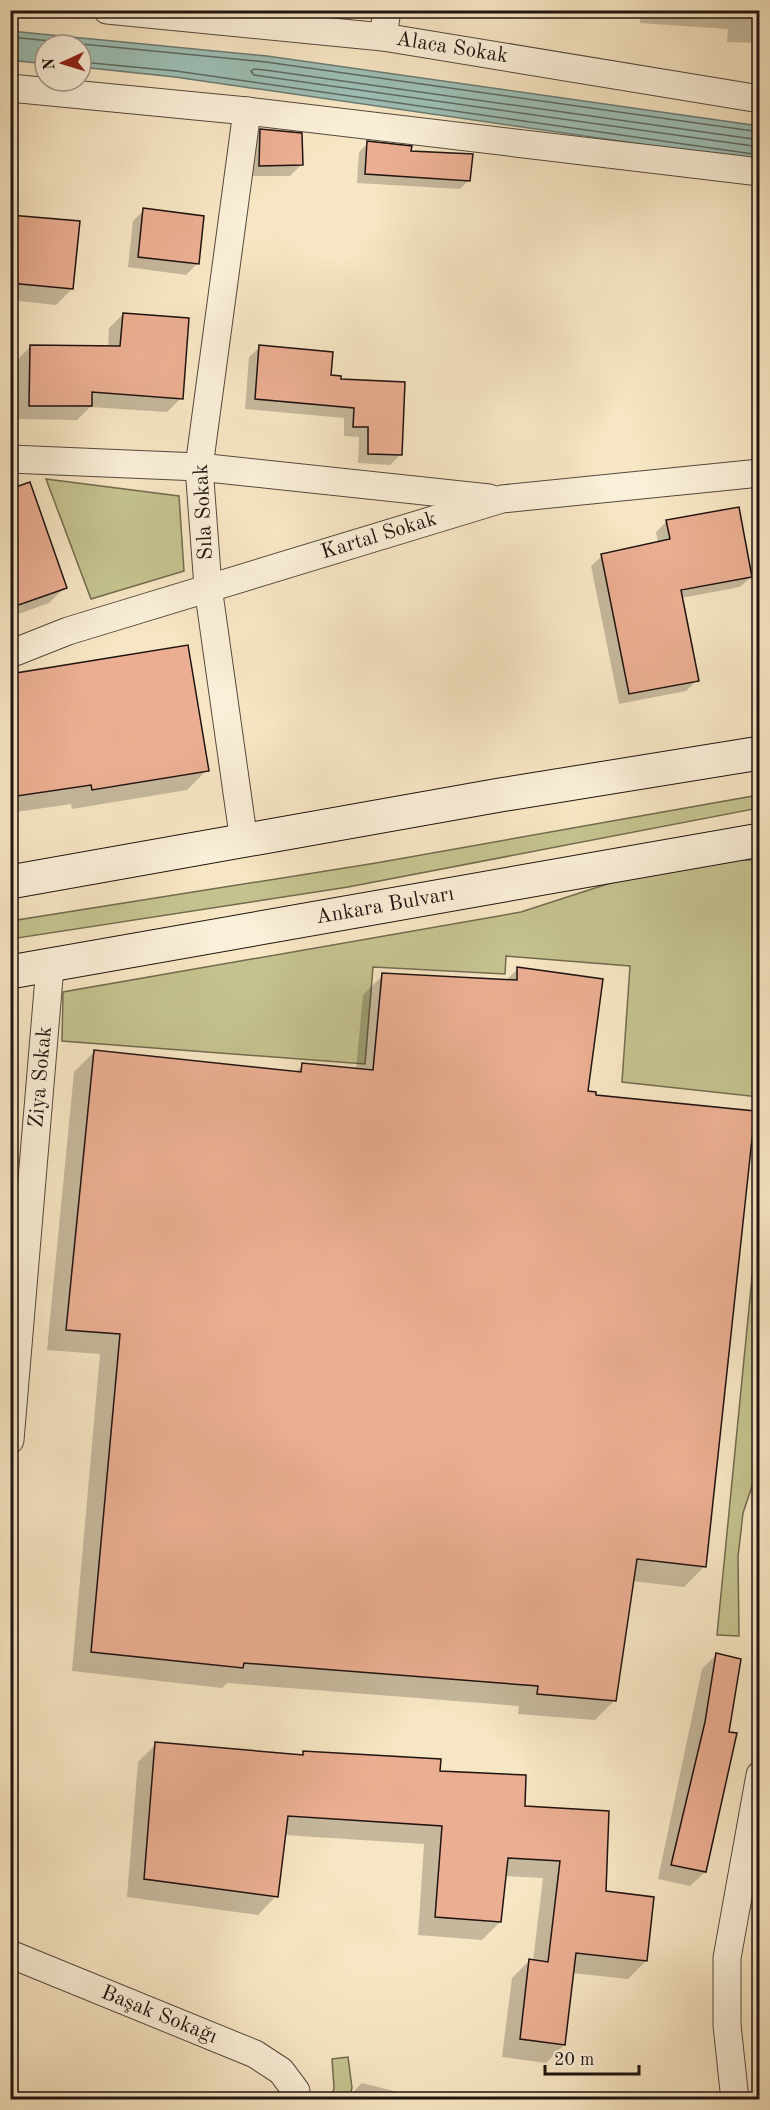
<svg xmlns="http://www.w3.org/2000/svg" width="770" height="2110" viewBox="0 0 770 2110" font-family="'Old Standard TT',serif">
  <rect width="100%" height="100%" fill="#f7e6c3"/>
  <filter id="stains"><feTurbulence type="fractalNoise" baseFrequency=".00333" numOctaves="4"/><feColorMatrix values="0 0 0 0 .2 0 0 0 0 .09 0 0 0 0 .02 0 0 0 .5 -.17"/></filter>
  <radialGradient id="worn" r=".72"><stop offset=".6" stop-color="#630" stop-opacity="0"/><stop offset="1" stop-color="#630" stop-opacity=".3"/></radialGradient>
  <g fill="#c4c38f" stroke="#726b4f" stroke-width="1.5">
    <polygon points="46,479 179,496 184,571 91,599"/>
    <polygon points="759,795 759,808 348,887 11,939 11,921 376,863"/>
    <polygon points="742,860 759,860 759,1097 622,1082 630,966 506,956 505,974 373,967 365,1064 62,1041 63,992 521,912 629,877"/>
    <polygon points="759,1206 760,1463 743,1513 738,1557 739,1636 717,1635"/>
    <polygon points="348,2057 352,2088 349,2099 331,2099 334,2088 332,2059"/>
  </g>
  <polygon fill="#9dbfb5" stroke="#6b7a73" stroke-width="1.5" points="10,31 267,56 759,126 759,161 175,77 81,67 81,45 45,45 45,64 11,60"/>
  <g fill="#0003">
    <polygon points="641,10 760,10 760,43 727,42 728,29 640,23"/>
    <polygon points="261,131 301,165 290,176 249,176 250,142"/>
    <polygon points="368,143 410,153 469,180 460,189 357,183 359,152"/>
    <polygon points="144,210 197,264 186,275 128,267 133,221"/>
    <polygon points="10,216 72,289 56,305 10,300"/>
    <polygon points="123,314 181,398 167,412 90,407 77,420 16,419 16,361 30,347 108,347 109,328"/>
    <polygon points="260,347 330,376 401,454 390,465 358,463 359,437 344,436 344,418 245,409 249,357"/>
    <polygon points="10,491 65,587 49,603 10,617"/>
    <polygon points="667,521 751,577 740,587 681,598 697,680 686,691 619,704 591,566 602,556 658,543 656,532"/>
    <polygon points="10,676 207,770 187,790 72,809 71,804 10,813"/>
    <polygon points="518,969 586,1093 704,1567 684,1587 632,1581 615,1700 595,1720 518,1714 519,1706 227,1683 222,1688 72,1671 100,1354 47,1350 74,1072 94,1052 295,1073 303,1065 356,1070 363,995 383,975 505,981"/>
    <polygon points="716,1655 705,1872 690,1886 658,1879 702,1669"/>
    <polygon points="156,1744 300,1756 304,1752 439,1773 523,1807 604,1892 646,1961 628,1979 572,1973 564,2045 546,2063 502,2057 512,1978 530,1960 533,1961 543,1878 505,1876 500,1922 482,1940 418,1935 424,1844 284,1835 276,1896 258,1915 127,1897 138,1762"/>
    <polygon points="362,2083 429,2100 345,2100"/>
  </g>
  <g fill="none" stroke-linecap="round" stroke-linejoin="round">
    <g stroke="#5e6962" stroke-width="1.5">
      <polyline points="10,37 266,62 760,132"/>
      <polyline points="81,62 176,71 760,155"/>
      <polyline points="760,140 265,70 254,69 251,71 254,75 760,147"/>
    </g>
  </g>
  <g fill="#ebae92" stroke="#1f130f" stroke-width="1.5">
    <polygon points="260,129 302,133 303,165 259,166"/>
    <polygon points="367,141 412,146 411,151 473,154 470,181 365,174"/>
    <polygon points="143,208 204,216 199,264 138,257"/>
    <polygon points="10,215 80,221 73,289 10,283"/>
    <polygon points="123,313 189,318 183,399 92,392 92,406 29,406 30,345 120,346"/>
    <polygon points="259,345 333,352 331,375 341,376 341,379 405,382 402,455 368,454 368,427 353,427 354,408 255,399"/>
    <polygon points="30,482 67,588 10,608 10,489"/>
    <polygon points="739,507 752,577 681,590 699,681 629,694 601,554 670,539 666,520"/>
    <polygon points="188,645 209,771 92,790 91,785 17,796 10,751 10,674"/>
    <polygon points="517,967 603,979 588,1091 596,1092 596,1095 755,1111 706,1567 637,1559 616,1701 537,1694 538,1686 244,1663 243,1668 91,1652 120,1334 66,1330 94,1050 301,1072 302,1063 373,1070 382,973 517,980"/>
    <polygon points="716,1653 741,1659 729,1732 737,1733 706,1872 671,1865 705,1722"/>
    <polygon points="155,1742 303,1755 303,1751 441,1759 440,1771 526,1775 525,1806 609,1811 606,1891 654,1897 647,1961 576,1953 565,2045 520,2039 529,1959 548,1962 560,1861 508,1858 501,1922 435,1917 442,1826 288,1816 278,1897 144,1879"/>
  </g>
  <g fill="none" stroke-linecap="round" stroke-linejoin="round">
    <g stroke="#55483c" stroke-width="29">
      <g id="minor">
        <polyline points="107,10 383,37 760,99"/>
        <polyline points="383,37 387,10"/>
        <polyline points="10,88 247,111 760,172"/>
        <polyline points="10,459 199,467 489,498"/>
        <polyline points="10,654 68,631 502,499 760,473"/>
        <polyline points="244,842 208,587 199,467 247,111"/>
        <polyline points="10,1440 50,966"/>
        <polyline points="10,1954 255,2054 281,2071 296,2091 294,2100"/>
        <polyline points="735,2100 727,2025 727,1958 760,1775"/>
      </g>
    </g>
    <g stroke="#1f130f" stroke-width="35">
      <g id="secondary">
        <polyline points="10,882 500,795 760,753"/>
        <polyline points="10,972 760,840"/>
      </g>
    </g>
    <use href="#minor" stroke="#faefd8" stroke-width="27"/>
    <use href="#secondary" stroke="#faefd8" stroke-width="33"/>
  </g>
  <g text-anchor="middle" dominant-baseline="central" stroke-width="4.5" stroke-linejoin="round" paint-order="stroke">
    <g font-size="21" fill="#1f130f" stroke="#faefd8">
      <text transform="translate(452 48) rotate(9)">Alaca Sokak</text>
      <text transform="translate(204 512) rotate(-93)">Sıla Sokak</text>
      <text transform="translate(379 536) rotate(-17)">Kartal Sokak</text>
      <text transform="translate(385 906) rotate(-10)">Ankara Bulvarı</text>
      <text transform="translate(41 1077) rotate(-85)">Ziya Sokak</text>
      <text transform="translate(159 2015) rotate(22)">Başak Sokağı</text>
    </g>
  </g>
  <rect width="770" height="2110" fill="none" stroke="#f7e6c3" stroke-width="36"/>
  <rect x="12" y="12" width="746" height="2086" fill="none" stroke="#1f130f" stroke-width="3"/>
  <rect x="18" y="18" width="734" height="2074" fill="none" stroke="#1f130f" stroke-width="1.5"/>
  <g transform="translate(63 63) rotate(266)"><circle r="28" fill="#faefd8" stroke="#a29788" stroke-width="1.5"/>
  <path d="M0-4.5L10 22L0 15L-10 22Z" fill="#8f2418"/>
  <text y="-9" font-size="16" font-weight="bold" text-anchor="middle" fill="#1f130f">N</text>
  </g>
  <path d="M545 2065v9h94v-9" fill="none" stroke="#1f130f" stroke-width="3"/>
  <text x="554" y="2065" font-size="18" fill="#1f130f" stroke="#faefd8" stroke-width="4.5" paint-order="stroke">20 m</text>
  <rect width="100%" height="100%" filter="url(#stains)"/>
  <rect width="100%" height="100%" fill="url(#worn)"/>
</svg>
